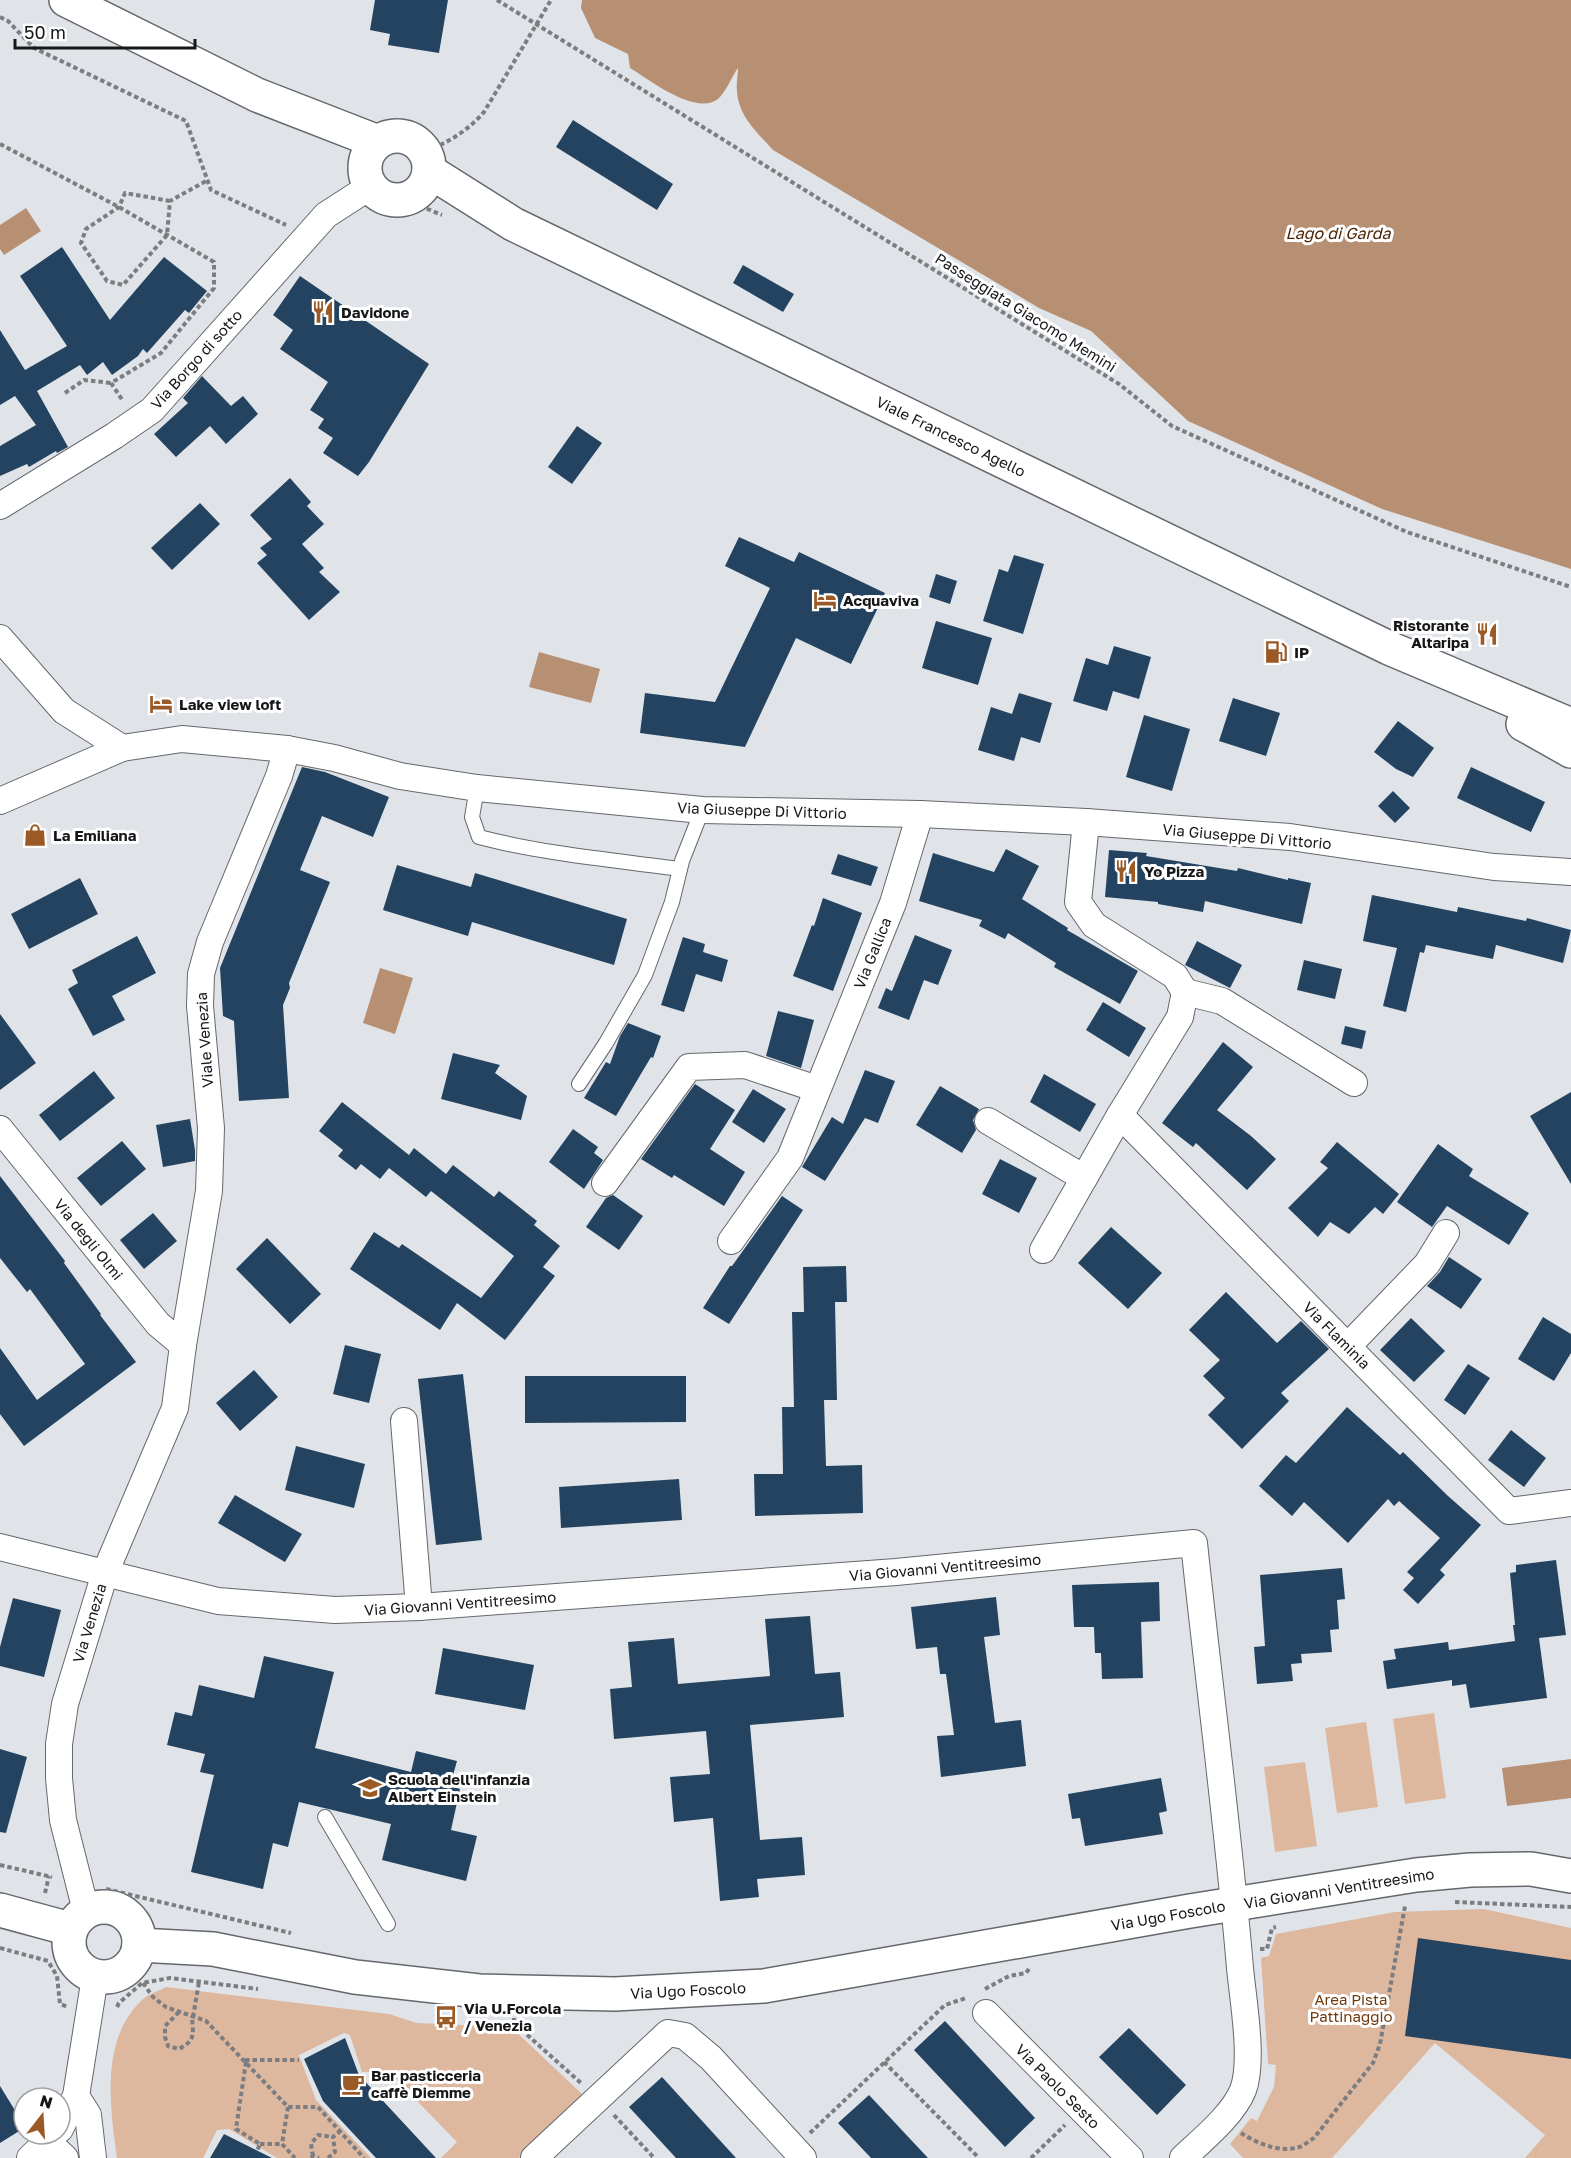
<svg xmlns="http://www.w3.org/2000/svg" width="1571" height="2158" viewBox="0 0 1571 2158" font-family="'Golos Text',sans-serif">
  <rect width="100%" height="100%" fill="#e0e4e9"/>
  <g fill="#ddb79e">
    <polygon points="1434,1713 1446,1798 1405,1804 1393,1719"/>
    <polygon points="1366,1722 1378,1807 1337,1813 1325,1728"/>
    <polygon points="1305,1762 1317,1846 1275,1852 1264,1767"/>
    <polygon points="1484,1909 1571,1928 1571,2158 1525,2158 1545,2135 1435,2043 1332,2158 1243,2158 1230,2144 1251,2118 1257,2121 1274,2087 1276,2065 1268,2064 1261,1958 1269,1956 1276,1934 1395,1912"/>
    <path d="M166,1987L389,2014L417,2023L511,2027L582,2094L519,2158H441L457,2142L388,2071L362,2072L350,2035L344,2033L299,2055L316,2100L371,2158H277L229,2129L217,2130L203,2158H117C110,2107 100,2039 142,2000C148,1994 159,1991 166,1987Z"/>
  </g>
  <g fill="#b79074">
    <path d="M582,0H1571V569L1382,509L1188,421L1091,331L1039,308L773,150C758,133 738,116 737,91C736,84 738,75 738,68C732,76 726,92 718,99C695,116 650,80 630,68L628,54L595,38L581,8Z"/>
    <polygon points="26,208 41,231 4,255 0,249 0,225"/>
    <polygon points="539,652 600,669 591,703 529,687"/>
    <polygon points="380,968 413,978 395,1034 363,1023"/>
    <polygon points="1571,1759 1571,1798 1507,1806 1502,1768"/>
  </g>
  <g fill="#244360">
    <polygon points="375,0 448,0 439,53 388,45 390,34 370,30"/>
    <polygon points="573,120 673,184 657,210 556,147"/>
    <polygon points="62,247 110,320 164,257 207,291 189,313 185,310 147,353 143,349 138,356 112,375 103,362 87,375 80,365 37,391 68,447 57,453 56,451 29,467 27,464 0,476 0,446 36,425 15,396 0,405 0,330 25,370 67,346 20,276"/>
    <polygon points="743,265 794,294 783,312 733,283"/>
    <polygon points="300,276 429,364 369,462 358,476 323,453 333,438 318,428 324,419 310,410 328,382 280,349 293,330 273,315"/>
    <polygon points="202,376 231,406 243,396 258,414 226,444 210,426 176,457 154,434 188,403 183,398"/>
    <polygon points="577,426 602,443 572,484 548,467"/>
    <polygon points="290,478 311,502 307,506 324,524 302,544 324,568 319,572 340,592 309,620 257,563 267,555 260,548 272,539 250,515"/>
    <polygon points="200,503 220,524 172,570 151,548"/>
    <polygon points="739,537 794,562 799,552 885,593 851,664 796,638 745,747 640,733 645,693 715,702 770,588 725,566"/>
    <polygon points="1014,555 1044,564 1023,634 983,621 999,569 1008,572"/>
    <polygon points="936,574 957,581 950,604 929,597"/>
    <polygon points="936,621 992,638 978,685 922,668"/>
    <polygon points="1114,646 1151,657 1139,699 1113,691 1107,711 1073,701 1086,658 1108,665"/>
    <polygon points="1019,693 1052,703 1040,743 1021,737 1014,761 978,750 991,707 1012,714"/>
    <polygon points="1233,698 1280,713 1266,756 1219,741"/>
    <polygon points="1144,715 1190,729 1172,791 1126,777"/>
    <polygon points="1398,721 1434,748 1413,777 1396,769 1374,752"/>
    <polygon points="302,767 325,772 389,797 373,837 322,816 300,870 330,882 289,983 290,988 283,1005 289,1098 239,1101 234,1021 223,1016 220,968"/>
    <polygon points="1471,767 1545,802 1531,832 1457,798"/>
    <polygon points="1393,791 1410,808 1395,823 1378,806"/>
    <polygon points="1006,849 1039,866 1022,899 1068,928 1067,930 1138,971 1120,1004 1054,967 1056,963 1008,933 1005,939 979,926 982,920 919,901 933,853 994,872"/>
    <polygon points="1109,850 1147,853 1146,856 1237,871 1238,868 1288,880 1288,878 1311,883 1302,924 1205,901 1203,912 1158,904 1158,902 1105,897"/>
    <polygon points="838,854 878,867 871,886 831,874"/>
    <polygon points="397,865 471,887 475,873 627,919 614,965 472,922 468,936 383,910"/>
    <polygon points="80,878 98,914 29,949 11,914"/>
    <polygon points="1372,895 1457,912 1458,907 1526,921 1527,918 1571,930 1563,963 1496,945 1493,959 1426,945 1424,953 1420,952 1406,1012 1383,1006 1397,948 1363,941"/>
    <polygon points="823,898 862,913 833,991 793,976 812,925 814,926"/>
    <polygon points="915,935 952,950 938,985 924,980 909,1020 878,1008 886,988 892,991"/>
    <polygon points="137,936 156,973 112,996 125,1020 93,1036 68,989 78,983 72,970"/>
    <polygon points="683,937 705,944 703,952 728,960 722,982 696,974 684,1012 661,1005"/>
    <polygon points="1197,941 1242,965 1230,988 1185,965"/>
    <polygon points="1304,960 1342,969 1335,999 1297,990"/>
    <polygon points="1103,1002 1146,1028 1129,1057 1086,1030"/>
    <polygon points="778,1011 814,1020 801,1068 766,1056"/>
    <polygon points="0,1014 36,1063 0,1090"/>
    <polygon points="628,1023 661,1036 653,1058 651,1057 616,1116 584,1098 606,1062 610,1064 620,1036"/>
    <polygon points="1345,1026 1366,1031 1362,1049 1341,1044"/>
    <polygon points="1223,1042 1253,1067 1217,1110 1251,1136 1276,1159 1247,1190 1196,1143 1193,1147 1162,1123"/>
    <polygon points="453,1053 500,1065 495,1073 527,1096 521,1120 441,1099"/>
    <polygon points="865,1070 895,1081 878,1123 865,1118 825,1181 802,1167 832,1117 843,1124"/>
    <polygon points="94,1071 115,1098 60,1141 39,1115"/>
    <polygon points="1044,1074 1096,1104 1080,1132 1030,1102"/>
    <polygon points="695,1084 735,1110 710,1149 745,1172 724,1206 674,1175 672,1178 641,1159"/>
    <polygon points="940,1086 979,1109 973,1120 976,1130 962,1153 916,1125"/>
    <polygon points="753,1089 786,1109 764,1143 732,1122"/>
    <polygon points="1571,1092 1571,1184 1530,1116"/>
    <polygon points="342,1102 409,1155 414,1148 446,1174 453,1165 494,1197 499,1191 537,1221 534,1225 560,1246 543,1267 555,1276 505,1340 457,1303 440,1330 350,1269 374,1232 399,1248 402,1244 481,1298 514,1256 431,1191 426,1197 389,1168 380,1179 361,1164 356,1170 338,1156 343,1150 319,1131"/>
    <polygon points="190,1119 195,1150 195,1161 163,1167 156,1125"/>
    <polygon points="573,1129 598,1147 594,1153 603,1160 584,1189 549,1162"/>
    <polygon points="122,1141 146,1169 101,1206 77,1178"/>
    <polygon points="1337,1142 1399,1194 1383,1214 1375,1207 1349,1234 1330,1222 1318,1237 1288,1208 1328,1168 1320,1162"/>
    <polygon points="1438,1144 1473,1169 1469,1176 1529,1213 1509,1245 1447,1206 1432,1227 1397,1202"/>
    <polygon points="1000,1159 1037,1178 1019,1213 982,1194"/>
    <polygon points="0,1176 65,1261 64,1263 101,1314 100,1315 136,1362 24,1446 0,1414 0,1348 37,1400 85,1364 30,1289 27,1292 0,1258"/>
    <polygon points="613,1195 643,1216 619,1250 586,1227 606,1198"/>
    <polygon points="782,1196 803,1210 729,1324 703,1308 730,1266 732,1266"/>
    <polygon points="153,1213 177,1241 144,1269 120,1240"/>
    <polygon points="1111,1227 1162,1273 1128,1309 1078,1263"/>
    <polygon points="267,1238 321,1294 290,1324 236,1269"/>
    <polygon points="1449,1257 1482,1279 1461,1309 1427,1286 1440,1272"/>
    <polygon points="846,1266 847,1302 835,1302 837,1400 824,1400 826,1466 862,1465 863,1513 755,1516 754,1474 783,1474 782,1407 794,1407 792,1312 804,1312 803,1267"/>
    <polygon points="1226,1292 1277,1343 1301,1321 1329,1349 1281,1393 1289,1401 1242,1449 1208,1415 1225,1398 1203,1376 1220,1360 1189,1330"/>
    <polygon points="1543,1317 1571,1334 1571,1353 1554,1381 1518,1359"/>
    <polygon points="1411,1318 1445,1351 1414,1382 1380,1350"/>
    <polygon points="345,1345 381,1354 369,1403 333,1394"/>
    <polygon points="1468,1364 1490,1378 1465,1415 1444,1400"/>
    <polygon points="254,1370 278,1397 240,1431 216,1403"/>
    <polygon points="463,1374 482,1540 436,1545 418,1379"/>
    <polygon points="525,1376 686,1376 686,1422 525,1423"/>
    <polygon points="1347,1407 1400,1455 1403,1452 1448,1496 1481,1525 1440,1570 1445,1575 1418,1604 1403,1590 1414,1578 1407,1572 1440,1538 1399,1501 1394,1506 1388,1499 1348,1543 1304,1502 1292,1516 1259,1486 1286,1455 1296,1463"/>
    <polygon points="1511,1430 1546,1458 1524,1487 1488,1460"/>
    <polygon points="296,1446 365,1464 354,1508 285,1490"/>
    <polygon points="679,1479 682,1520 561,1528 559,1487"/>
    <polygon points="235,1495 302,1534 285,1562 218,1523"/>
    <polygon points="1556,1560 1566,1635 1539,1638 1547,1698 1470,1708 1466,1684 1452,1686 1452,1680 1387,1689 1383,1661 1396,1659 1394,1649 1448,1642 1449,1650 1515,1641 1513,1625 1515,1625 1510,1573 1516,1572 1516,1565"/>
    <polygon points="1342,1568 1345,1599 1337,1600 1339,1629 1330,1630 1332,1652 1301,1654 1302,1663 1291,1664 1293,1681 1257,1684 1254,1647 1265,1646 1260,1575"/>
    <polygon points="1159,1582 1160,1621 1141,1622 1143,1678 1102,1679 1101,1653 1095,1653 1094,1627 1074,1627 1072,1585"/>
    <polygon points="996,1597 1000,1635 984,1637 995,1723 1021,1720 1026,1766 941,1777 937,1736 954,1735 946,1674 940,1674 937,1647 916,1649 911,1607"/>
    <polygon points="13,1598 61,1610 44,1677 0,1666 0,1647"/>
    <polygon points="810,1616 815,1674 840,1672 844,1717 750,1725 760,1840 802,1837 805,1875 757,1879 759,1897 720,1901 713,1818 674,1822 670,1777 710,1774 706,1731 614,1739 610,1689 632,1687 628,1642 674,1638 678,1684 770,1676 765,1619"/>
    <polygon points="443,1648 534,1665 525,1710 435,1694"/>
    <polygon points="264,1656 334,1672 315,1748 411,1772 416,1751 457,1761 450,1786 460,1789 451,1830 477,1836 466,1881 382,1860 391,1824 299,1802 288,1847 273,1843 263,1889 191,1872 214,1775 200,1772 205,1754 167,1745 175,1712 192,1716 199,1685 254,1698"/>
    <polygon points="0,1749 27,1757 6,1833 0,1832"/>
    <polygon points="1161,1778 1167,1811 1159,1813 1163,1834 1085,1846 1080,1818 1072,1819 1068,1794"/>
    <polygon points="1418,1938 1571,1960 1571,2059 1405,2036"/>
    <polygon points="945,2021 1035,2118 1005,2147 914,2050"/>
    <polygon points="1129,2028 1186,2085 1157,2115 1099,2057"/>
    <polygon points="345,2038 359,2075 436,2158 376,2158 323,2101 304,2059"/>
    <polygon points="662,2077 736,2158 676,2158 629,2107"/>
    <polygon points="0,2086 24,2125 24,2128 0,2143"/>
    <polygon points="869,2095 928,2158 871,2158 838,2123"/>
    <polygon points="224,2134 272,2158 210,2158"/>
  </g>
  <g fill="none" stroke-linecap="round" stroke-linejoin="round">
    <g stroke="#64686c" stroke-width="16">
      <g id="lane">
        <path d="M477,788L472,817L479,837C544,854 613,860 680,869"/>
        <polyline points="579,1084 606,1043 645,975 672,902 682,861 702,810"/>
        <polyline points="325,1817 388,1924"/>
      </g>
    </g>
    <g stroke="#64686c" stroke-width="28">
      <g id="street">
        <polyline points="0,506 114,436 152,410 326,215 371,186"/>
        <polyline points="0,638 64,711 122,748"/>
        <polyline points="0,801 122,748 182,739 287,749 334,758 400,776 477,788 702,810 920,814 1086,822 1290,837 1494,867 1571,872"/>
        <polyline points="1185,992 1222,1001 1354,1083"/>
        <polyline points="1120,1115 1509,1511 1571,1503"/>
        <polyline points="988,1121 1084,1178"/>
        <polyline points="0,1129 158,1324 183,1345"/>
        <polyline points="605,1183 689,1067 745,1065 817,1089"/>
        <polyline points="731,1241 790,1158 893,903 920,814"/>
        <polyline points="1043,1250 1120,1115 1180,1017 1185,992 1175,976 1094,925 1078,902 1086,822"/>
        <polyline points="1348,1346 1427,1264 1446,1233"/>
        <polyline points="404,1421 419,1607"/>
        <path d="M0,1547L218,1601L335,1610L419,1607L896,1572L1194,1543C1209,1685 1228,1826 1240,1968C1243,2000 1254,2061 1243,2090C1233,2115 1202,2140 1183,2158"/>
        <polyline points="86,1911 63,1820 59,1778 59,1744 65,1704 105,1573 175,1408 183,1345 209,1191 211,1128 200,1006 201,974 210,942 279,776 287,749"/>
        <polyline points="986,2013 1130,2158"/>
        <polyline points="76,2096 88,2115 93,2158"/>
        <polyline points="60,2129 76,2096 95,1977"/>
        <polyline points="48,2142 65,2158"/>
        <polyline points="30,2158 55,2134"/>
        <polyline points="534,2158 668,2033 685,2036 711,2058 803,2158"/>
      </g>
    </g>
    <g stroke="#64686c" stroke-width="36">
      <g id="secondary">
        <polyline points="66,0 257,95 378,142"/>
        <circle cx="397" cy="168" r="32"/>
        <polyline points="429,171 513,224 1389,648 1571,725"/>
        <polyline points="1523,724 1571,751"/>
        <circle cx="104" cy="1942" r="35"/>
        <polyline points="0,1910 70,1929"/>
        <polyline points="139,1945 213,1949 355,1977 479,1991 615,1994 764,1986 1190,1911 1416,1875 1470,1870 1531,1869 1571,1876"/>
      </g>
    </g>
    <g stroke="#7b7d81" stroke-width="4" stroke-dasharray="4.5 3" stroke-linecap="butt">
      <polyline points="497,0 1119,384 1172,426 1407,532 1571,587"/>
      <polyline points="0,17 8,21 34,48 186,121 211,190 286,225"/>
      <polyline points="396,120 418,127 430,143"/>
      <polyline points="0,144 119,207 214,262 214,288 161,353 111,383 123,401"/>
      <path d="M440,145C457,137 472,126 484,112L551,0"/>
      <polyline points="170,201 125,193 119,207 86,229 81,243 107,281 123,285 167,235 170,201 208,180"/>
      <polyline points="382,210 425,208 442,215"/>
      <polyline points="65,393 84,380 111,383"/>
      <polyline points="0,1865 52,1877"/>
      <polyline points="106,1889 291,1933"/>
      <polyline points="45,1893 49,1876"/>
      <polyline points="1455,1902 1571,1907"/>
      <polyline points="0,1948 48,1961 57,1976 60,2004 68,2007"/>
      <polyline points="1260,1949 1267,1949 1272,1928 1276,1927"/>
      <polyline points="143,1983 153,1997 166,2007 206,2021 288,2107 318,2107 364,2158"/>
      <polyline points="985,1989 1009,1976 1026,1973 1029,1969"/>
      <polyline points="117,2007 119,2003 142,1983 170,1978 258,1989"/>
      <path d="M179,2012L165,2026V2037L168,2046L179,2049C196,2040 193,2034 192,2016"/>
      <polyline points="193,2017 199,1982"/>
      <polyline points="514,2018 514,2023 581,2083"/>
      <polyline points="245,2060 299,2060"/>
      <polyline points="246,2062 236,2129 260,2144 257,2151"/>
      <polyline points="884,2062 979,2158"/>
      <polyline points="288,2107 282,2144 295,2158"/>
      <polyline points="614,2115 654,2158"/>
      <polyline points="810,2133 945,2005 966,1998"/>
      <path d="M1241,2133C1258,2144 1282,2154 1302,2146C1306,2144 1310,2140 1314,2138L1373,2063L1380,2044L1405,1906"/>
      <polyline points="260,2144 282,2144"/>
      <polyline points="313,2156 311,2144 318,2135 333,2137"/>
      <polyline points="311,2158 313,2156 319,2158"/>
      <polyline points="328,2158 335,2152 333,2137 339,2132"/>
      <polyline points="1031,2158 1065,2125"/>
    </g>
    <use href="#lane" stroke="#fff" stroke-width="14"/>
    <use href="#street" stroke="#fff" stroke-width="26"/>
    <use href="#secondary" stroke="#fff" stroke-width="33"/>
  </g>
  <defs>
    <g id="restaurant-bare" transform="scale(1.8)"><path d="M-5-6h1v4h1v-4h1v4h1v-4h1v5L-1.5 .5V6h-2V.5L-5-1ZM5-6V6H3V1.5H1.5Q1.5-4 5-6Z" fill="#9a5925" stroke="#fff" stroke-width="2.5" paint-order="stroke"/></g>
    <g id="hotel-bare" transform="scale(1.8)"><path d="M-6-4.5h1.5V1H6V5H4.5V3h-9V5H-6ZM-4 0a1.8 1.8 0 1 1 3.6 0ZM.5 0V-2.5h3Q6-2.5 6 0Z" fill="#9a5925" stroke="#fff" stroke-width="2.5" paint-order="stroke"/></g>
    <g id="fuel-bare" transform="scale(1.8)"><path d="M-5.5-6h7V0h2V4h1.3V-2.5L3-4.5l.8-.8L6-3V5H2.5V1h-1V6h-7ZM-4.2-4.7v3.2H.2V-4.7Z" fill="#9a5925" stroke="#fff" stroke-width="2.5" paint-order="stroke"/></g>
    <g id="shop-bare" transform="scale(1.8)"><path d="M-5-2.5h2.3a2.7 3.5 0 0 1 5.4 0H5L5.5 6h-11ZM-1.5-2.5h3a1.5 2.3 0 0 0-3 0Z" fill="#9a5925" stroke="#fff" stroke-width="2.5" paint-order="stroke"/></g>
    <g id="school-bare" transform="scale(1.8)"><path d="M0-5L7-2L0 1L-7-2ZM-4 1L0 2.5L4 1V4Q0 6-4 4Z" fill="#9a5925" stroke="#fff" stroke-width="2.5" paint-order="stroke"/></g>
    <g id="bus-bare" transform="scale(1.8)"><path d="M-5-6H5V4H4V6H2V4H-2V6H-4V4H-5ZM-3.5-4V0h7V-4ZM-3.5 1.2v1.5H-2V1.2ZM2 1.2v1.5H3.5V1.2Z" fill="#9a5925" stroke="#fff" stroke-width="2.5" paint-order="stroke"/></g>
    <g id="cafe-bare" transform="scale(1.8)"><path d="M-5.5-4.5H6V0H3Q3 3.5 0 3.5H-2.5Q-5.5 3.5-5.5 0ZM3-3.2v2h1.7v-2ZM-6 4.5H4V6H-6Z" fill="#9a5925" stroke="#fff" stroke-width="2.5" paint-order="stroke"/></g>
  </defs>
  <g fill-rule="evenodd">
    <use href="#restaurant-bare" x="323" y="312"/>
    <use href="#hotel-bare" x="825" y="600"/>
    <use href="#restaurant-bare" x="1487" y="634"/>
    <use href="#fuel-bare" x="1276" y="652"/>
    <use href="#hotel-bare" x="161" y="704"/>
    <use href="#shop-bare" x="35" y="835"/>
    <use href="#restaurant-bare" x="1126" y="871"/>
    <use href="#school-bare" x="370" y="1788"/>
    <use href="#bus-bare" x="446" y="2017"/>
    <use href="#cafe-bare" x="353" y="2084"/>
  </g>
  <g text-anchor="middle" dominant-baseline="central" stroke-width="6" stroke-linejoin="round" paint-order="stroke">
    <g font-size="15" font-weight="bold" fill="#161719" stroke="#fff" text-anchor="start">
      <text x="341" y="312">Davidone</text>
      <text x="843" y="600">Acquaviva</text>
      <text x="1469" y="625" text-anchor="end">Ristorante<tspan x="1469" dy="17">Altaripa</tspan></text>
      <text x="1294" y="652">IP</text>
      <text x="179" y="704">Lake view loft</text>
      <text x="53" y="835">La Emiliana</text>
      <text x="1144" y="871">Yo Pizza</text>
      <text x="388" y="1779">Scuola dell'infanzia<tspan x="388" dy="17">Albert Einstein</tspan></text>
      <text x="464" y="2008">Via U.Forcola<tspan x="464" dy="17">/ Venezia</tspan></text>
      <text x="371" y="2075">Bar pasticceria<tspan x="371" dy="17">caffè Diemme</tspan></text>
    </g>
    <g font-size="15" fill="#161719" stroke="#fff">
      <text transform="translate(1026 312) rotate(32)">Passeggiata Giacomo Memini</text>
      <text transform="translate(196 359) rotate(-48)">Via Borgo di sotto</text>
      <text transform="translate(951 436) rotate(26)">Viale Francesco Agello</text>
      <text transform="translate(762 810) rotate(2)">Via Giuseppe Di Vittorio</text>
      <text transform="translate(1247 836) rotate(5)">Via Giuseppe Di Vittorio</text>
      <text transform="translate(872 953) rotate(-68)">Via Gallica</text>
      <text transform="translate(204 1040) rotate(-94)">Viale Venezia</text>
      <text transform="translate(89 1239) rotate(51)">Via degli Olmi</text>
      <text transform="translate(1337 1335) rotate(45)">Via Flaminia</text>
      <text transform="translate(945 1567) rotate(-5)">Via Giovanni Ventitreesimo</text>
      <text transform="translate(460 1603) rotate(-4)">Via Giovanni Ventitreesimo</text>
      <text transform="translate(89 1623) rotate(-73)">Via Venezia</text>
      <text transform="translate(1339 1888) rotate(-9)">Via Giovanni Ventitreesimo</text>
      <text transform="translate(1168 1915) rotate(-10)">Via Ugo Foscolo</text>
      <text transform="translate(688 1990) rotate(-3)">Via Ugo Foscolo</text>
      <text transform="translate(1058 2086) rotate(45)">Via Paolo Sesto</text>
    </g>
    <g font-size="15" fill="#6f3b0e" stroke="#fff">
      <text x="1351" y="1999">Area Pista<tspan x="1351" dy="17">Pattinaggio</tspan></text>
    </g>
    <g font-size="16" font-style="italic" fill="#4c2503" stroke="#fff">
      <text x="1338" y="233">Lago di Garda</text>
    </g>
  </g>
  <g transform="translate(42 2116) rotate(17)"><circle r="28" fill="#ffffff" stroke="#a2a2a3" stroke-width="1.5"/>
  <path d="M0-4.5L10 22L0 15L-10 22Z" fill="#9a5925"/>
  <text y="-9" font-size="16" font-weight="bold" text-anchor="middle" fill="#161719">N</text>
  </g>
  <path d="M15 39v9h180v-9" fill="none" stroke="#161719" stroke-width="3"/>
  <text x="24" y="39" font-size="18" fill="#161719" stroke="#ffffff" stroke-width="4.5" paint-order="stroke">50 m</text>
</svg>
